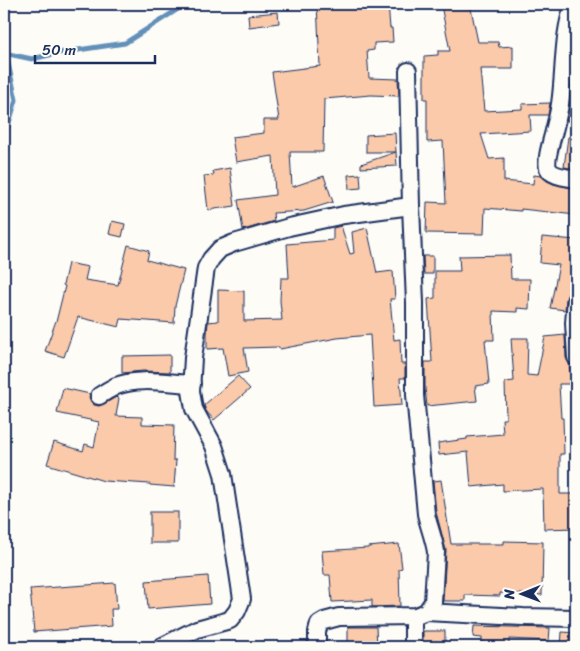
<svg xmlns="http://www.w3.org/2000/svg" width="580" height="651" viewBox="0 0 580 651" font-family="Sriracha,sans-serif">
  <rect width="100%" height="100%" fill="#fdfcf7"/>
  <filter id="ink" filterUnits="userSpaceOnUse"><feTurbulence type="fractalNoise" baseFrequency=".02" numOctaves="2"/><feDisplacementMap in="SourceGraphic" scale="10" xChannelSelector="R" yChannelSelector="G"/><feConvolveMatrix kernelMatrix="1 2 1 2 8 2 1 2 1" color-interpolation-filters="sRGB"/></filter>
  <g filter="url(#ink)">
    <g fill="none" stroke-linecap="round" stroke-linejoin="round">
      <g stroke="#6490b9" stroke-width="5">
        <polyline points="4,53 32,59 58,53 125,43 186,4"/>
        <polyline points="4,139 16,100 6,54"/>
        <polyline points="4,206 5,221 4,261"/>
      </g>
    </g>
    <g fill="#facaaa" stroke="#1b2f5e">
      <polygon points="317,4 388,4 390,28 392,28 393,42 374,43 374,50 367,51 369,78 398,79 399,96 371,95 324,99 323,152 290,152 292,187 324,176 333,202 304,211 273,213 274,221 243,230 238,200 275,195 273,156 236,162 232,137 264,133 264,120 279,120 272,72 320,66"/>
      <polygon points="448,4 470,4 478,42 498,42 499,47 513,46 513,69 480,69 484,111 522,109 522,104 550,103 548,115 530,115 531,131 481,134 489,159 504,158 504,181 533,184 534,175 541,176 547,181 554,184 576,189 576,215 521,209 521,211 485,208 484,234 426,233 427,202 446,203 443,141 427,142 427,99 424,99 424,56 438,55 438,51 450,51 441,5"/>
      <polygon points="278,12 279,23 249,27 248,15"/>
      <polygon points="571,99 576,99 576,121 567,121"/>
      <polygon points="395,133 396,152 366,152 366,135"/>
      <polygon points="568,137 576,137 576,169 564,167"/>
      <polygon points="396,152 397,166 361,168 361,164"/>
      <polygon points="230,168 235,206 208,210 204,176 214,175 213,171"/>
      <polygon points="360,174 361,188 349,189 348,175"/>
      <polygon points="112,221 125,224 122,237 109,234"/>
      <polygon points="341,226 350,254 354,253 352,232 367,228 377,273 393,271 395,299 390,299 394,340 400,339 401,364 405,364 405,378 400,378 402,405 374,407 370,335 337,338 280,349 279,347 244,348 248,372 228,376 223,348 207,349 207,334 208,322 218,321 218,290 244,291 244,321 282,320 280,301 281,278 289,278 287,244 333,240 333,228"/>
      <polygon points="542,237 576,240 576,267 574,266 569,292 566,298 565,310 550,308 559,265 540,263"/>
      <polygon points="128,245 149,251 147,260 184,270 175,306 174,323 121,319 119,327 78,317 64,357 45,351 57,318 65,286 63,285 68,263 88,267 85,280 118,285"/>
      <polygon points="510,255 511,279 530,279 529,309 517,308 517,312 493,311 494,340 485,340 489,384 475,386 477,401 427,406 425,389 425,362 432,362 428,299 435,298 435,271 460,271 459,256"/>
      <polygon points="423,256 433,256 433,274 424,274"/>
      <polygon points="565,335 566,358 569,364 570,372 571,372 571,384 559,384 561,418 563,418 564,454 560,454 560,494 574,494 575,528 544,529 543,489 503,491 503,484 471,487 468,452 439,455 438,443 467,439 467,437 503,434 502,419 506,419 505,382 514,381 511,338 528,338 527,375 537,376 545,337"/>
      <polygon points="170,355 170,372 143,371 122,373 122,356"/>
      <polygon points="238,376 250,389 214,420 206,411 204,405"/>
      <polygon points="63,388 90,394 89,397 91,402 94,405 99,406 104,404 116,397 119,398 116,416 142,417 142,424 174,425 173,460 176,460 174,487 150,485 150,484 104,481 47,464 54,442 83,451 85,444 94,447 99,422 57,413"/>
      <polygon points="441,480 451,544 504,544 504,541 543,542 542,595 500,593 500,596 465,595 465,601 443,601 446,550 436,512 433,481"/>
      <rect x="150" y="512" width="28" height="31"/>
      <polygon points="399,544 402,568 399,569 400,606 372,607 372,600 332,602 330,575 324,575 322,551 368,548 368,547"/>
      <polygon points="208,576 210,604 148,609 146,581"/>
      <polygon points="115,583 117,609 111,609 112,626 34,632 30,589"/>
      <polygon points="474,626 550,628 549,641 509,639 509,647 482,647 482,638 473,637"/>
      <polygon points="348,627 376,627 377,647 348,647"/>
      <rect x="423" y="631" width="22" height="16"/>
      <polygon points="562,632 576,633 576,647 561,647"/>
    </g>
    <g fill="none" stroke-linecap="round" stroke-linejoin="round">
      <g stroke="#1b2f5e" stroke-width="20">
        <g id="minor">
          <path d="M574,4C562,35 565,71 560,104C559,111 557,119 555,127C553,136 545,160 548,168C552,177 568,177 576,179"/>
          <polyline points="576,299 574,323 576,357"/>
          <path d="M99,396C105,392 110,389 116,386C138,377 169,383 192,384"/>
          <polyline points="426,612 523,617 576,618"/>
          <polyline points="161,647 197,629 230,620 237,611 242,599 223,474 214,446 194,409 191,391 193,358 206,268 211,259 220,249 234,243 289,227 344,215 411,206"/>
          <path d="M317,647V632L319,624L324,621L339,617L416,616L426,612L433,602L436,552C434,539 429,527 426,514L415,395V303L411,206L408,71"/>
          <polyline points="413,647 413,617"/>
        </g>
      </g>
      <use href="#minor" stroke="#fdfcf7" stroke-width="16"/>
    </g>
  </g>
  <rect width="580" height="651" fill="none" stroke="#fdfcf7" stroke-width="20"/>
  <rect x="10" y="10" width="560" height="631" fill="none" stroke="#1b2f5e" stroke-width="2" filter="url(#ink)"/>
  <g transform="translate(522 594) rotate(269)" stroke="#fdfcf7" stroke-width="4" paint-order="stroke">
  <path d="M0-4L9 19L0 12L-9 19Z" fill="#1b2f5e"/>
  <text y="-8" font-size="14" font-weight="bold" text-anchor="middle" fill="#1b2f5e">N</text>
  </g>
  <path d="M35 55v8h120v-8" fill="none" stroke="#1b2f5e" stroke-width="2.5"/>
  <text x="42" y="55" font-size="15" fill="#1b2f5e" stroke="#fdfcf7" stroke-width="4" paint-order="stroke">50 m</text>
</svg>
